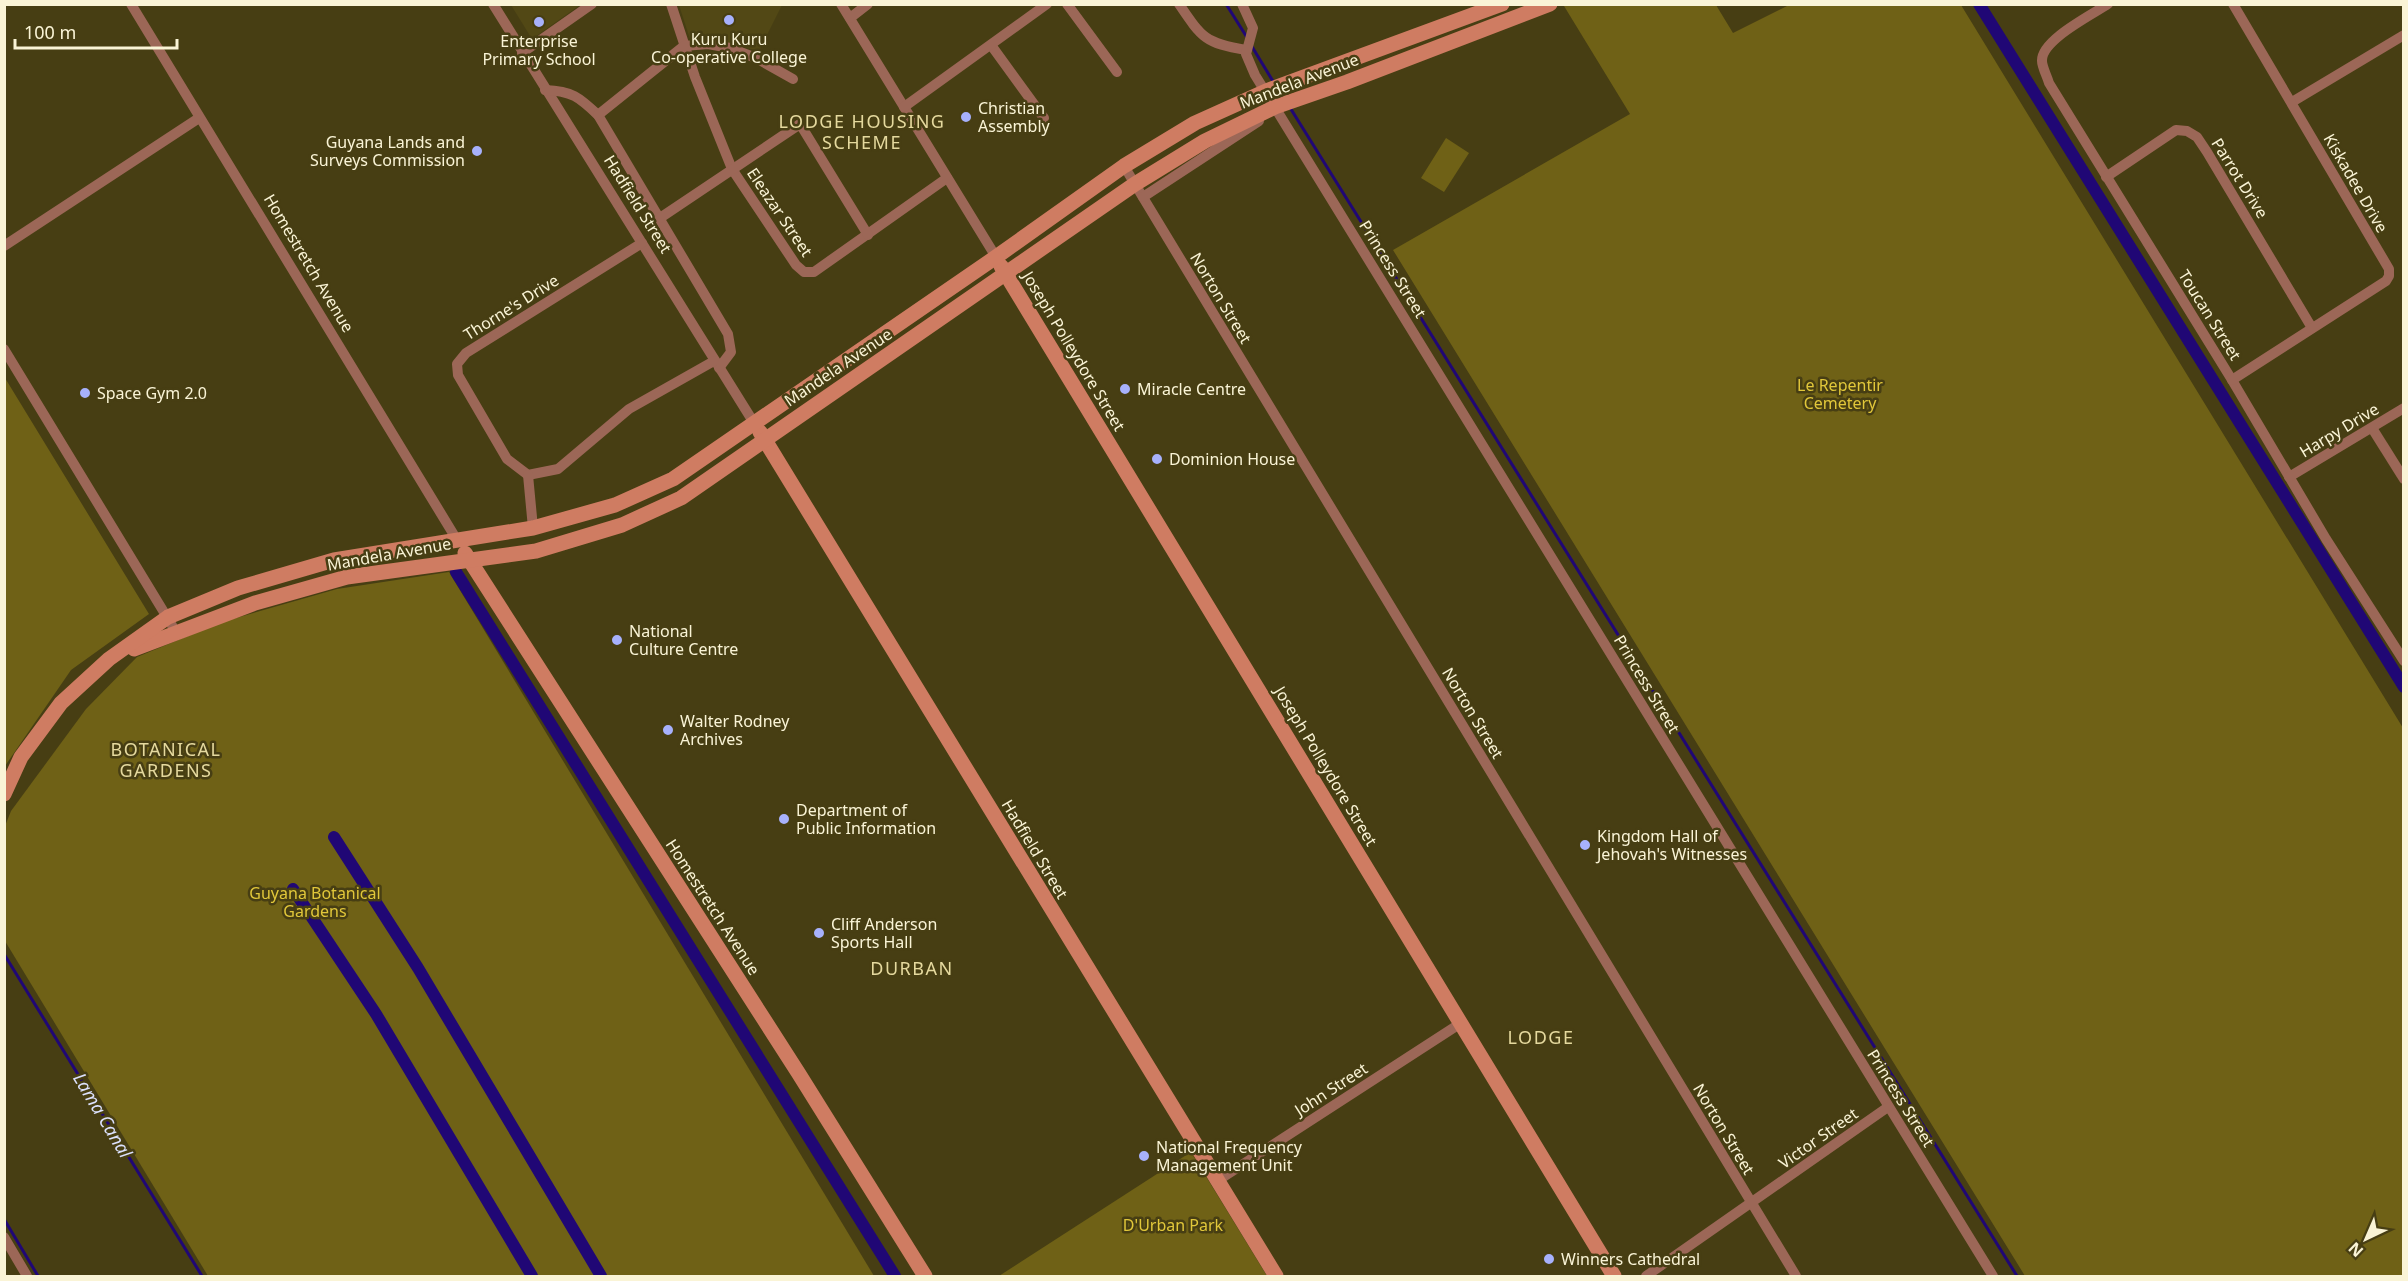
<svg xmlns="http://www.w3.org/2000/svg" width="2408" height="1281" viewBox="0 0 2408 1281" font-family="'Noto Sans',sans-serif">
  <rect width="100%" height="100%" fill="#473e13"/>
  <g fill="#524815">
    <polygon points="511,5 580,5 532,39"/>
    <polygon points="679,5 782,5 759,51 703,36 690,39"/>
  </g>
  <g fill="#6f6116">
    <polygon points="1569,4 1716,5 1733,33 1789,5 1961,5 2403,728 2403,1276 2025,1276 1393,250 1630,114 1564,6"/>
    <polygon points="1446,138 1469,153 1444,192 1421,178"/>
    <polygon points="5,378 149,614 71,670 5,766"/>
    <polygon points="449,572 874,1276 208,1276 5,941 5,826 11,811 86,709 137,657 222,622 337,589"/>
    <polygon points="1191,1152 1267,1276 999,1276"/>
  </g>
  <g fill="none" stroke-linecap="round" stroke-linejoin="round">
    <g stroke="#200775" stroke-width="3">
      <polyline points="1226,4 1248,39"/>
      <polyline points="1251,45 1274,83"/>
      <polyline points="1289,106 2017,1276"/>
      <polyline points="4,954 202,1276"/>
      <polyline points="4,1219 38,1276"/>
    </g>
    <g stroke="#200775" stroke-width="12">
      <polyline points="1979,4 2404,687"/>
      <polyline points="456,572 895,1276"/>
      <polyline points="334,837 418,968 601,1276"/>
      <polyline points="293,889 376,1014 532,1276"/>
    </g>
    <g stroke="#9c6757" stroke-width="10">
      <polyline points="131,4 457,540"/>
      <polyline points="493,4 754,423"/>
      <polyline points="671,4 695,77 732,169 796,265 804,272 814,272 947,178"/>
      <polyline points="841,4 996,257"/>
      <polyline points="1067,4 1117,72"/>
      <path d="M1179,4C1202,38 1205,43 1246,50"/>
      <polyline points="1242,4 1253,28 1246,54 1255,75 1993,1276"/>
      <path d="M2108,4C2092,15 2041,40 2042,61C2042,67 2047,76 2049,83L2232,380L2326,539L2404,661"/>
      <polyline points="850,18 868,4"/>
      <polyline points="991,45 1044,118"/>
      <polyline points="522,53 592,4"/>
      <path d="M545,90C572,91 579,97 598,115L728,334L731,352L719,368"/>
      <polyline points="2292,102 2404,35"/>
      <polyline points="904,107 1047,4"/>
      <polyline points="598,115 684,46 708,44 730,48 756,58 793,79"/>
      <polyline points="1124,166 1796,1276"/>
      <polyline points="2106,177 2176,130 2187,131 2197,137 2207,152 2312,328"/>
      <polyline points="1143,197 1259,121"/>
      <polyline points="660,218 800,124 868,235"/>
      <polyline points="642,243 466,353 457,364 458,375 507,459 528,475 558,469 629,409 714,361"/>
      <polyline points="4,246 199,118"/>
      <polyline points="4,349 176,632"/>
      <polyline points="2232,380 2386,281 2389,276 2389,269 2233,4"/>
      <polyline points="2372,428 2404,479"/>
      <polyline points="528,475 533,528"/>
      <polyline points="2289,477 2404,408"/>
      <polyline points="1217,1181 1461,1023"/>
      <polyline points="4,1237 27,1276"/>
      <polyline points="1646,1276 1888,1107"/>
    </g>
    <g stroke="#cf7c62" stroke-width="15">
      <polyline points="1001,266 1614,1276"/>
      <polyline points="760,432 1276,1276"/>
      <polyline points="465,553 799,1074 925,1276"/>
      <polyline points="134,649 255,603 347,577 536,551 622,525 681,498 1135,184 1205,141 1275,107 1347,82 1550,4"/>
      <polyline points="4,794 21,757 61,703 109,659 168,617 238,588 334,560 533,528 615,505 673,479 996,257 1124,166 1195,123 1266,91 1502,4"/>
    </g>
  </g>
  <g fill="#a7b1fc" stroke="#473e13" stroke-width="2">
    <circle cx="729" cy="20" r="6"/>
    <circle cx="539" cy="22" r="6"/>
    <circle cx="966" cy="117" r="6"/>
    <circle cx="477" cy="151" r="6"/>
    <circle cx="1125" cy="389" r="6"/>
    <circle cx="85" cy="393" r="6"/>
    <circle cx="1157" cy="459" r="6"/>
    <circle cx="617" cy="640" r="6"/>
    <circle cx="668" cy="730" r="6"/>
    <circle cx="784" cy="819" r="6"/>
    <circle cx="1585" cy="845" r="6"/>
    <circle cx="819" cy="933" r="6"/>
    <circle cx="1144" cy="1156" r="6"/>
    <circle cx="1549" cy="1259" r="6"/>
  </g>
  <g text-anchor="middle" dominant-baseline="central" stroke-width="5" stroke-linejoin="round" paint-order="stroke">
    <g font-size="16" fill="#faf4d6" stroke="#473e13" text-anchor="start">
      <text x="729" y="39" text-anchor="middle">Kuru Kuru<tspan x="729" dy="18">Co-operative College</tspan></text>
      <text x="539" y="41" text-anchor="middle">Enterprise<tspan x="539" dy="18">Primary School</tspan></text>
      <text x="978" y="108">Christian<tspan x="978" dy="18">Assembly</tspan></text>
      <text x="465" y="142" text-anchor="end">Guyana Lands and<tspan x="465" dy="18">Surveys Commission</tspan></text>
      <text x="1137" y="389">Miracle Centre</text>
      <text x="97" y="393">Space Gym 2.0</text>
      <text x="1169" y="459">Dominion House</text>
      <text x="629" y="631">National<tspan x="629" dy="18">Culture Centre</tspan></text>
      <text x="680" y="721">Walter Rodney<tspan x="680" dy="18">Archives</tspan></text>
      <text x="796" y="810">Department of<tspan x="796" dy="18">Public Information</tspan></text>
      <text x="1597" y="836">Kingdom Hall of<tspan x="1597" dy="18">Jehovah's Witnesses</tspan></text>
      <text x="831" y="924">Cliff Anderson<tspan x="831" dy="18">Sports Hall</tspan></text>
      <text x="1156" y="1147">National Frequency<tspan x="1156" dy="18">Management Unit</tspan></text>
      <text x="1561" y="1259">Winners Cathedral</text>
    </g>
    <g font-size="16" fill="#faf4d6" stroke="#473e13">
      <text transform="translate(1299 81) rotate(-21)">Mandela Avenue</text>
      <text transform="translate(2240 178) rotate(58)">Parrot Drive</text>
      <text transform="translate(2356 183) rotate(60)">Kiskadee Drive</text>
      <text transform="translate(638 204) rotate(58)">Hadfield Street</text>
      <text transform="translate(780 212) rotate(56)">Eleazar Street</text>
      <text transform="translate(309 263) rotate(59)">Homestretch Avenue</text>
      <text transform="translate(1393 269) rotate(58)">Princess Street</text>
      <text transform="translate(1221 298) rotate(59)">Norton Street</text>
      <text transform="translate(511 307) rotate(-32)">Thorne's Drive</text>
      <text transform="translate(2210 315) rotate(58)">Toucan Street</text>
      <text transform="translate(1074 351) rotate(59)">Joseph Polleydore Street</text>
      <text transform="translate(838 367) rotate(-34)">Mandela Avenue</text>
      <text transform="translate(2339 430) rotate(-31)">Harpy Drive</text>
      <text transform="translate(389 554) rotate(-10)">Mandela Avenue</text>
      <text transform="translate(1647 684) rotate(59)">Princess Street</text>
      <text transform="translate(1473 713) rotate(59)">Norton Street</text>
      <text transform="translate(1326 766) rotate(59)">Joseph Polleydore Street</text>
      <text transform="translate(1035 849) rotate(59)">Hadfield Street</text>
      <text transform="translate(713 907) rotate(57)">Homestretch Avenue</text>
      <text transform="translate(1331 1089) rotate(-33)">John Street</text>
      <text transform="translate(1901 1098) rotate(58)">Princess Street</text>
      <text transform="translate(1724 1129) rotate(59)">Norton Street</text>
      <text transform="translate(1818 1138) rotate(-35)">Victor Street</text>
    </g>
    <g font-size="16" fill="#e1c73a" stroke="#473e13">
      <text x="1840" y="385">Le Repentir<tspan x="1840" dy="18">Cemetery</tspan></text>
      <text x="315" y="893">Guyana Botanical<tspan x="315" dy="18">Gardens</tspan></text>
      <text x="1173" y="1225">D'Urban Park</text>
    </g>
    <g font-size="18" letter-spacing="1.5" fill="#e5d99e" stroke="#473e13">
      <text x="862" y="121">LODGE HOUSING<tspan x="862" dy="21">SCHEME</tspan></text>
      <text x="166" y="749">BOTANICAL<tspan x="166" dy="21">GARDENS</tspan></text>
      <text x="912" y="968">DURBAN</text>
      <text x="1541" y="1037">LODGE</text>
    </g>
    <g font-size="18" font-style="italic" fill="#dce1fd" stroke="#473e13">
      <text transform="translate(103 1115) rotate(59)">Lama Canal</text>
    </g>
  </g>
  <rect width="2408" height="1281" fill="none" stroke="#faf4d6" stroke-width="12"/>
  <g transform="translate(2366 1239) rotate(224)" stroke="#473e13" stroke-width="4.5" paint-order="stroke">
  <path d="M0-4.5L10 22L0 15L-10 22Z" fill="#faf4d6"/>
  <text y="-9" font-size="16" font-weight="bold" text-anchor="middle" fill="#faf4d6">N</text>
  </g>
  <path d="M15 39v9h162v-9" fill="none" stroke="#faf4d6" stroke-width="3"/>
  <text x="24" y="39" font-size="18" fill="#faf4d6" stroke="#473e13" stroke-width="4.5" paint-order="stroke">100 m</text>
</svg>
